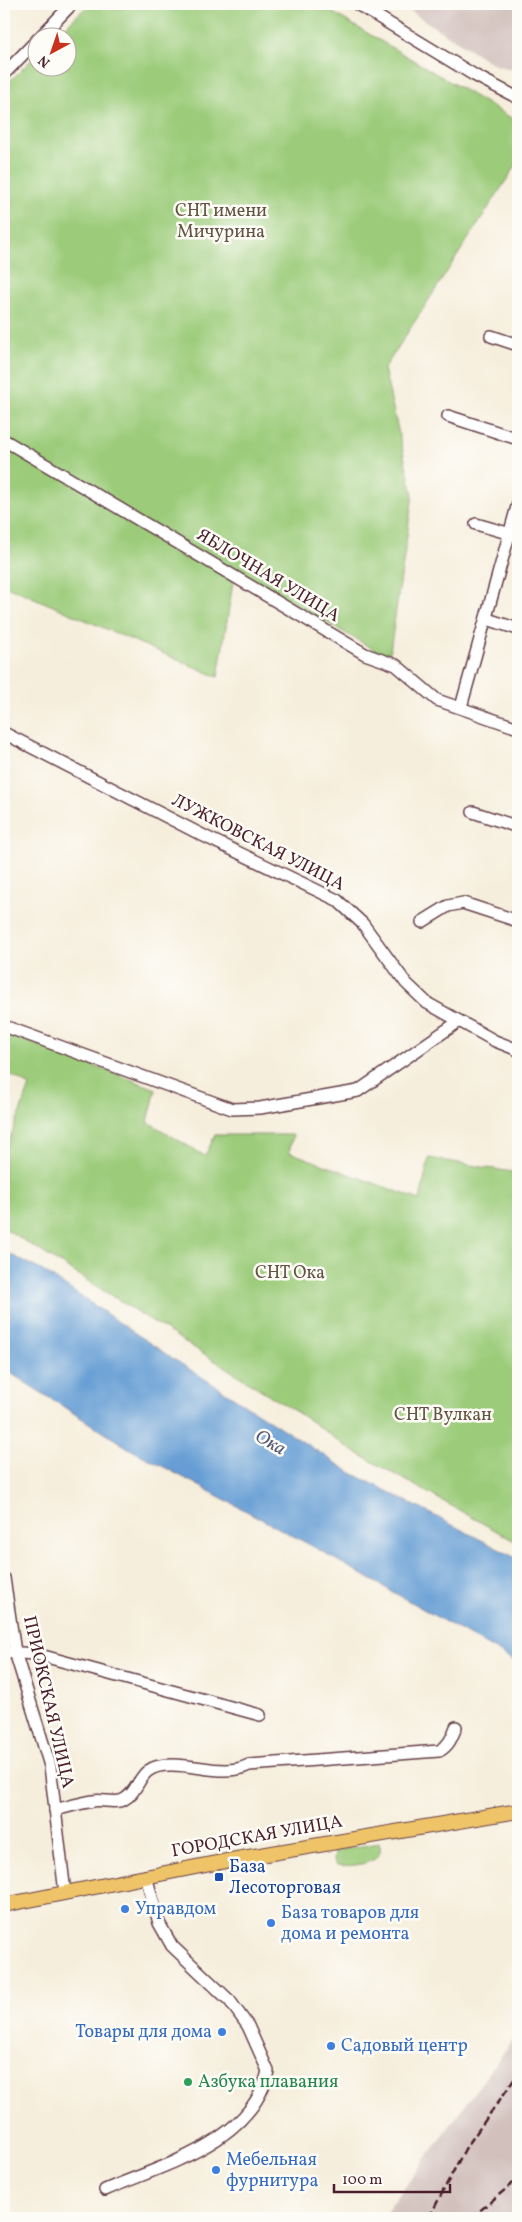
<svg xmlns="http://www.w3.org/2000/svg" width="522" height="2222" viewBox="0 0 522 2222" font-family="Vollkorn,serif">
  <rect width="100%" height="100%" fill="#fdfcf7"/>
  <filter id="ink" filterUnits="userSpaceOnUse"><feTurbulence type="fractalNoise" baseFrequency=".02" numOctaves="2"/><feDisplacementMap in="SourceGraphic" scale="10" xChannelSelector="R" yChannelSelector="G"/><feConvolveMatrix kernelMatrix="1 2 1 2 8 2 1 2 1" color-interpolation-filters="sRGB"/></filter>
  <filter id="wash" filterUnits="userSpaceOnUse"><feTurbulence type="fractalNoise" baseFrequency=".0096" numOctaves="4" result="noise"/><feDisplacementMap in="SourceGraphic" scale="20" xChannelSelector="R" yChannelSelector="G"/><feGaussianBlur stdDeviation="1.12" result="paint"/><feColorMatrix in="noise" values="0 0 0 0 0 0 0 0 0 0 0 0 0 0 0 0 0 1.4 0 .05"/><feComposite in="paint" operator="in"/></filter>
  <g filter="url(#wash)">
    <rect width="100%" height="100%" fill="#f6eedc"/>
    <g fill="#d1c0bc">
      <polygon points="400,4 518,4 518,71 495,65 434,27"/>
      <polygon points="518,2033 518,2218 382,2218"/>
    </g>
    <g fill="#9ccc7a" stroke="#737652">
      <polygon points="89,4 318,4 518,122 518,162 384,369 413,495 389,658 235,570 218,677 4,585 4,87 37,54 38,68 68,68 68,38 55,37"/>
      <polygon points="4,1032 156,1089 148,1122 205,1156 215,1135 293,1135 289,1152 420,1200 429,1158 518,1173 518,1543 353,1451 309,1420 4,1228 4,1148 6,1149 30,1086 4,1071"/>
      <path d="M379,1843C388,1864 351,1867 337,1865L334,1861L335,1851Z"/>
    </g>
    <polygon fill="#659dd4" stroke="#585e80" points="4,1251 43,1271 169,1356 350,1472 518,1559 518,1663 312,1546 130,1449 4,1369"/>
  </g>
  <g filter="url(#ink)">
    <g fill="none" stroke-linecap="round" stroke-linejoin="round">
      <g stroke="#643e46" stroke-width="14">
        <g id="minor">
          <polyline points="357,4 474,75 518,98"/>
          <polyline points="39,38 72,4"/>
          <polyline points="4,74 38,39"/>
          <polyline points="491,336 518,345"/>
          <polyline points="448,416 518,439"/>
          <polyline points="4,440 365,654 396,665 437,700 518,728"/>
          <polyline points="476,524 518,536"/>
          <polyline points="487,619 518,629"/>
          <polyline points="461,707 518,503"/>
          <polyline points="4,733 204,836 337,900 363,924 406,983 427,1003 495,1041 518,1050"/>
          <polyline points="473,812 518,827"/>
          <polyline points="422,922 448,906 463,903 518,921"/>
          <polyline points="4,1026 232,1109 260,1108 358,1091 458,1022"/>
          <polyline points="4,1578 15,1652 50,1766 65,1893"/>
          <polyline points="4,1652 36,1654 260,1715"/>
          <path d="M55,1810C67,1807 80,1803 93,1801C102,1799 115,1804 123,1800C143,1790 135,1765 170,1765C196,1764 225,1777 249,1765L439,1751C449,1746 452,1737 456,1727"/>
          <path d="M105,2190C163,2165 253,2142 268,2071L248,2026L230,2001L172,1946L159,1923L146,1876"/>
        </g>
      </g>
      <g stroke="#643e46" stroke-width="16">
        <polyline id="major" points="4,1905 231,1860 518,1811"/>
      </g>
      <use href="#minor" stroke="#fff" stroke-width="11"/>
      <use href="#major" stroke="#efc469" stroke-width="14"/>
      <g stroke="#4a1f2b" stroke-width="2.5" stroke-dasharray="8 4" stroke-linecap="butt">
        <polyline points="429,2218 465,2149 518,2074"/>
        <polyline points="471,2218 518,2179"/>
      </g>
    </g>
  </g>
  <rect fill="#1a4fb4" stroke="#fdfcf7" stroke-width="2" x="214" y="1872" width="10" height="10" rx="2.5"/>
  <g fill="#3f7fe0" stroke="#fdfcf7" stroke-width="2">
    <circle cx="125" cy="1909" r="5"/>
    <circle cx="271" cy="1923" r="5"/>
    <circle cx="222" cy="2032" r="5"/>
    <circle cx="331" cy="2046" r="5"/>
    <circle cx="216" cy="2170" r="5"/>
  </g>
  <circle fill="#2e9e5b" stroke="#fdfcf7" stroke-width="2" cx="188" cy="2082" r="5"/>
  <g text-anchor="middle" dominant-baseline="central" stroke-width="5" stroke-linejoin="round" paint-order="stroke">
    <g font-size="18" fill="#635343" stroke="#fdfcf7">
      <text x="221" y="211">СНТ имени<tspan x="221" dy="21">Мичурина</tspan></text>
      <text x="290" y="1273">СНТ Ока</text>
      <text x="443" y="1415">СНТ Вулкан</text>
    </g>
    <g font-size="18" fill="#4a1f2b" stroke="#fdfcf7">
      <text transform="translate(268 576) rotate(31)">ЯБЛОЧНАЯ УЛИЦА</text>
      <text transform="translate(258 843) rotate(27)">ЛУЖКОВСКАЯ УЛИЦА</text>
      <text transform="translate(48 1702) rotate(77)">ПРИОКСКАЯ УЛИЦА</text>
      <text transform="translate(257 1837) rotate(-10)">ГОРОДСКАЯ УЛИЦА</text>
    </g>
    <g font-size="18" fill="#164399" stroke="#fdfcf7" text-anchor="start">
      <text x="229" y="1867">База<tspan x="229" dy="21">Лесоторговая</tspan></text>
    </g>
    <g font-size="18" fill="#366cbe" stroke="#fdfcf7" text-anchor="start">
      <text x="135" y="1909">Управдом</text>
      <text x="281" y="1913">База товаров для<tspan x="281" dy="21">дома и ремонта</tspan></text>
      <text x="212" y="2032" text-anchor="end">Товары для дома</text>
      <text x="341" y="2046">Садовый центр</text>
      <text x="226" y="2160">Мебельная<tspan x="226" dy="21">фурнитура</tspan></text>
    </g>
    <g font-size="18" fill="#27864d" stroke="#fdfcf7" text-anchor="start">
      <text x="198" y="2082">Азбука плавания</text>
    </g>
    <g font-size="19" font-style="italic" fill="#565877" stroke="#fdfcf7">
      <text transform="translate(270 1443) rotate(30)">Ока</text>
    </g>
  </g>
  <rect width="522" height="2222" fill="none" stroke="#fdfcf7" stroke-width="20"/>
  <g transform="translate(52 52) rotate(220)"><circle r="24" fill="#fdfcf7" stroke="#b5a4a5"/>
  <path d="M0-4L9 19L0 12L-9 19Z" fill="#c8321e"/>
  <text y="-8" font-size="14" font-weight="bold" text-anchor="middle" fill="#4a1f2b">N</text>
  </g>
  <path d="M334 2184v8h116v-8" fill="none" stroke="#4a1f2b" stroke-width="2.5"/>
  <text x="342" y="2184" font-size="15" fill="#4a1f2b" stroke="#fdfcf7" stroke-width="4" paint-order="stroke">100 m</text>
</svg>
